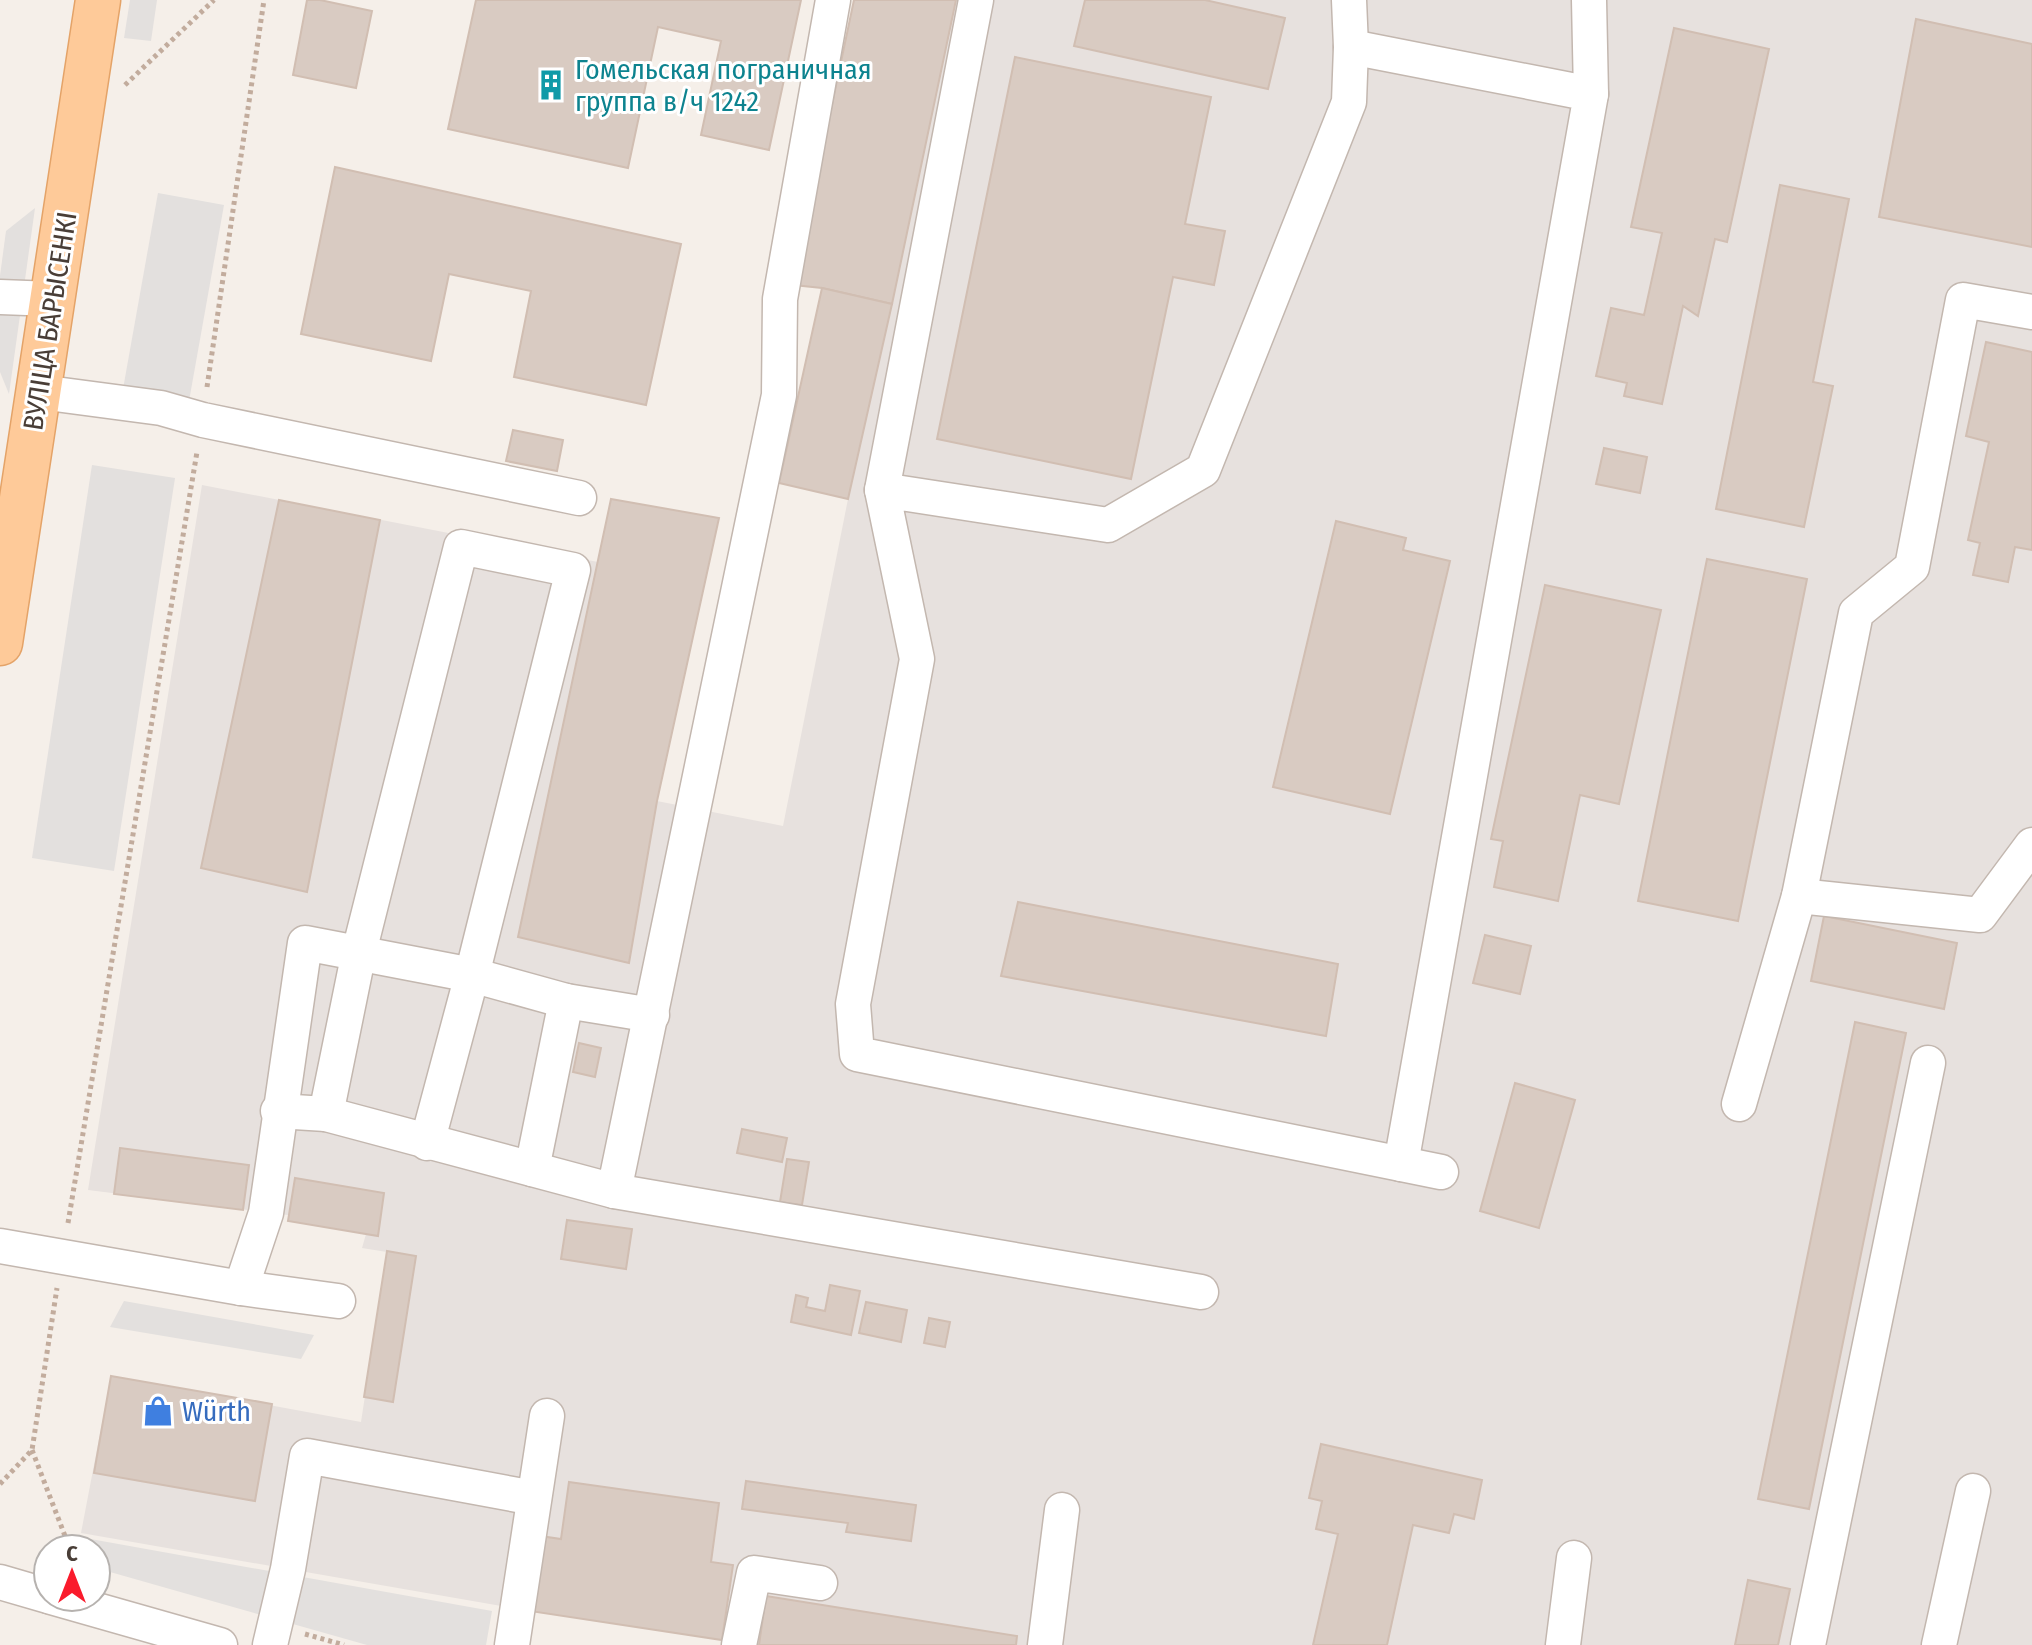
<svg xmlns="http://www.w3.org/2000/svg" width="2032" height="1645" viewBox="0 0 2032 1645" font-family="'Fira Sans Condensed',sans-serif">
  <rect width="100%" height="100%" fill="#f5efe9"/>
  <polygon fill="#e7e1de" points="955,0 2032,0 2032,1645 755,1645 530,1611 81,1533 111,1376 361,1422 387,1252 362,1248 366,1234 288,1221 288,1215 88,1190 202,485 598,562 611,499 719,518 657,801 783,826 848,499"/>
  <g fill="#e3e0de">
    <polygon points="130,0 157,0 151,41 124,38"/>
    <polygon points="158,193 224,205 189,401 123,389"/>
    <polygon points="35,208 9,394 0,372 0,276 6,231"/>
    <polygon points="92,465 175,478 114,871 32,858"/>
    <polygon points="124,1301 314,1335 301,1359 110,1327"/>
    <polygon points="85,1538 492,1611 486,1645 367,1645 96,1568 96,1549 83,1549"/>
  </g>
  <g fill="#d9cbc2" stroke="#d1beb2" stroke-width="2">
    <polygon points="307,0 320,0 372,11 356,88 293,75"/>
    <polygon points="476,0 801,0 769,150 701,135 721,41 658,27 628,168 448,129"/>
    <polygon points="854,0 956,0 892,304 822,288 794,285"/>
    <polygon points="1085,0 1205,0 1285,18 1268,89 1074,46"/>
    <polygon points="1916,19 2032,44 2032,247 1879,217"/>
    <polygon points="1674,28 1769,49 1727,242 1715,239 1698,316 1683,306 1662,404 1624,396 1627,383 1596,376 1611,308 1644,315 1662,233 1631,227"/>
    <polygon points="1015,57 1211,97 1185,224 1225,231 1214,285 1173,277 1131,479 937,439"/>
    <polygon points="335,167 681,244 646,405 514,377 531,291 449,274 431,361 301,334"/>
    <polygon points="1780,185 1849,199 1813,382 1833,386 1804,527 1716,509"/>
    <polygon points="822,288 892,304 848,499 779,483"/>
    <polygon points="1986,342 2032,352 2032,550 2015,547 2008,582 1973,575 1980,543 1968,540 1989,442 1966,436"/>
    <polygon points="513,430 563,440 557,471 506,461"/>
    <polygon points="1604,448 1647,457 1640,493 1596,484"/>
    <polygon points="611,499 719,518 657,801 629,963 518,937"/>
    <polygon points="279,500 380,520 307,892 201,868"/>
    <polygon points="1336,521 1406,538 1403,550 1450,561 1390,814 1273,787"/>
    <polygon points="1707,559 1807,579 1738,921 1638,901"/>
    <polygon points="1545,585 1661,610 1619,804 1580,795 1558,901 1494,887 1503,841 1491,839"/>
    <polygon points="1018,902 1338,964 1326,1036 1001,976"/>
    <polygon points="1824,916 1957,943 1944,1009 1811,981"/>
    <polygon points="1485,935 1531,946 1520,994 1473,983"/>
    <polygon points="1855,1022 1906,1033 1809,1509 1758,1499"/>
    <polygon points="579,1043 601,1048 595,1077 573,1072"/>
    <polygon points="1515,1083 1575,1100 1539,1228 1480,1211"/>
    <polygon points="742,1129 787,1138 782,1162 737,1153"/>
    <polygon points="120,1148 249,1165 243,1210 114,1194"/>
    <polygon points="787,1159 809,1162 802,1205 780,1202"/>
    <polygon points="295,1178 384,1193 378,1236 288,1221"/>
    <polygon points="567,1220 632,1229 626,1269 561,1259"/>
    <polygon points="387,1251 416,1256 393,1402 364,1397"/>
    <polygon points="830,1285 860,1291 851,1335 791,1322 796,1295 808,1298 806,1307 825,1311"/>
    <polygon points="866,1302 907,1310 901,1342 859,1333"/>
    <polygon points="929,1318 950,1322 945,1347 924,1343"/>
    <polygon points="111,1376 272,1404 255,1501 94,1473"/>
    <polygon points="1321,1444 1482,1480 1474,1519 1454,1514 1449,1533 1413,1525 1387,1645 1313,1645 1338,1534 1316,1529 1322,1501 1309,1498"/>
    <polygon points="746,1481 916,1505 911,1541 846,1532 848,1523 742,1509"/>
    <polygon points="569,1482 719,1503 711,1562 733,1565 722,1640 530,1611 540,1536 561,1539"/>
    <polygon points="1748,1580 1790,1589 1778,1645 1735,1645"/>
    <polygon points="766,1596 1017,1636 1016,1645 759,1645"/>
  </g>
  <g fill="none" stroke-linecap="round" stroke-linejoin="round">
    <g stroke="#c3b7af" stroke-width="37">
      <g id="minor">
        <polyline points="1349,0 1351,47 1349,102 1203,470 1108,525 882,490 917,659 853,1004 857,1054 1441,1172"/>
        <polyline points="1589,0 1591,94"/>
        <polyline points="1351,47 1591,94 1401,1164"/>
        <polyline points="0,297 53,299"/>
        <polyline points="40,392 161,408 203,420 579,498"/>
        <polyline points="882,490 976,0"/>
        <polyline points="1799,896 1980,915 2032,845"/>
        <polyline points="1739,1104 1799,896 1856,613 1912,567 1963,300 2032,312"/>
        <polyline points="278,1111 326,1114 614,1191 1201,1292"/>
        <polyline points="326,1114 359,952 461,547 573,570 472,975 427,1143"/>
        <polyline points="532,1169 566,1001"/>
        <polyline points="614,1191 779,395 780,299 833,0"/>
        <polyline points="0,1246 241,1288 338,1301"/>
        <polyline points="241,1288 266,1213 305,943 472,975 566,1001 652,1015"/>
        <polyline points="0,1582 48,1596"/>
        <polyline points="51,1597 220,1645"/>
        <polyline points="270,1645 288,1569 307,1456 534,1498"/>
        <polyline points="512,1645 547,1416"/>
        <polyline points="739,1645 754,1573 820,1583"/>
        <polyline points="1045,1645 1062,1510"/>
        <polyline points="1563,1645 1574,1558"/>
        <polyline points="1808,1645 1928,1063"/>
        <polyline points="1939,1645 1973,1491"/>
      </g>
    </g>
    <g stroke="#e4a368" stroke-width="47">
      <polyline id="major" points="0,643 98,0"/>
    </g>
    <g stroke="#c2ac9d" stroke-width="5" stroke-dasharray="4 4" stroke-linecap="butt">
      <polyline points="125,85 214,0"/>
      <polyline points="207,387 264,0"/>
      <polyline points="68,1223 197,452"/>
      <polyline points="32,1450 70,1549"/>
      <polyline points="0,1484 32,1450 57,1288"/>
      <polyline points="305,1634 344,1645"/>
    </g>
    <use href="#minor" stroke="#fff" stroke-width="34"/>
    <use href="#major" stroke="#feca99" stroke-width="44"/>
  </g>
  <defs>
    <g id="building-bare" transform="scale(2.4)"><path d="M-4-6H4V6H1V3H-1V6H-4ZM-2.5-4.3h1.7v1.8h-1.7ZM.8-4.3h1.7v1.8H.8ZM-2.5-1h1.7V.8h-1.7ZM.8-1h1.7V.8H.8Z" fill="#0f9aa8" stroke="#fff" stroke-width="2.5" paint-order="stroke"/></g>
    <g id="shop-bare" transform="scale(2.4)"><path d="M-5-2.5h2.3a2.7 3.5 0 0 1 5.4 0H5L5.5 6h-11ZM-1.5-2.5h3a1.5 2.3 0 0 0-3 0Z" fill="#3f7fe0" stroke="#fff" stroke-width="2.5" paint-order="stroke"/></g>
  </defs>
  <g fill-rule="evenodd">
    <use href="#building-bare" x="551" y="85"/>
    <use href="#shop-bare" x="158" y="1411"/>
  </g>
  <g text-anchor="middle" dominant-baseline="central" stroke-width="6" stroke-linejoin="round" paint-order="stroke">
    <g font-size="28" fill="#0d838f" stroke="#fff" text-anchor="start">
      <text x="575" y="69">Гомельская пограничная<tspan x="575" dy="32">группа в/ч 1242</tspan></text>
    </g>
    <g font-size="28" fill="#493e37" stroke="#fff">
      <text transform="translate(50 321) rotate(-81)">ВУЛІЦА БАРЫСЕНКІ</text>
    </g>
    <g font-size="28" fill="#366cbe" stroke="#fff" text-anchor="start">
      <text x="182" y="1411">Würth</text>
    </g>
  </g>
  <g transform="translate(72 1573)"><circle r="38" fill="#ffffff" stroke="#b6b2af" stroke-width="2"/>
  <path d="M0-6L14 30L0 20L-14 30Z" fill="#fa1b2c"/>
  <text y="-12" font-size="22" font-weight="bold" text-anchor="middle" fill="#493e37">С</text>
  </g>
</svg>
